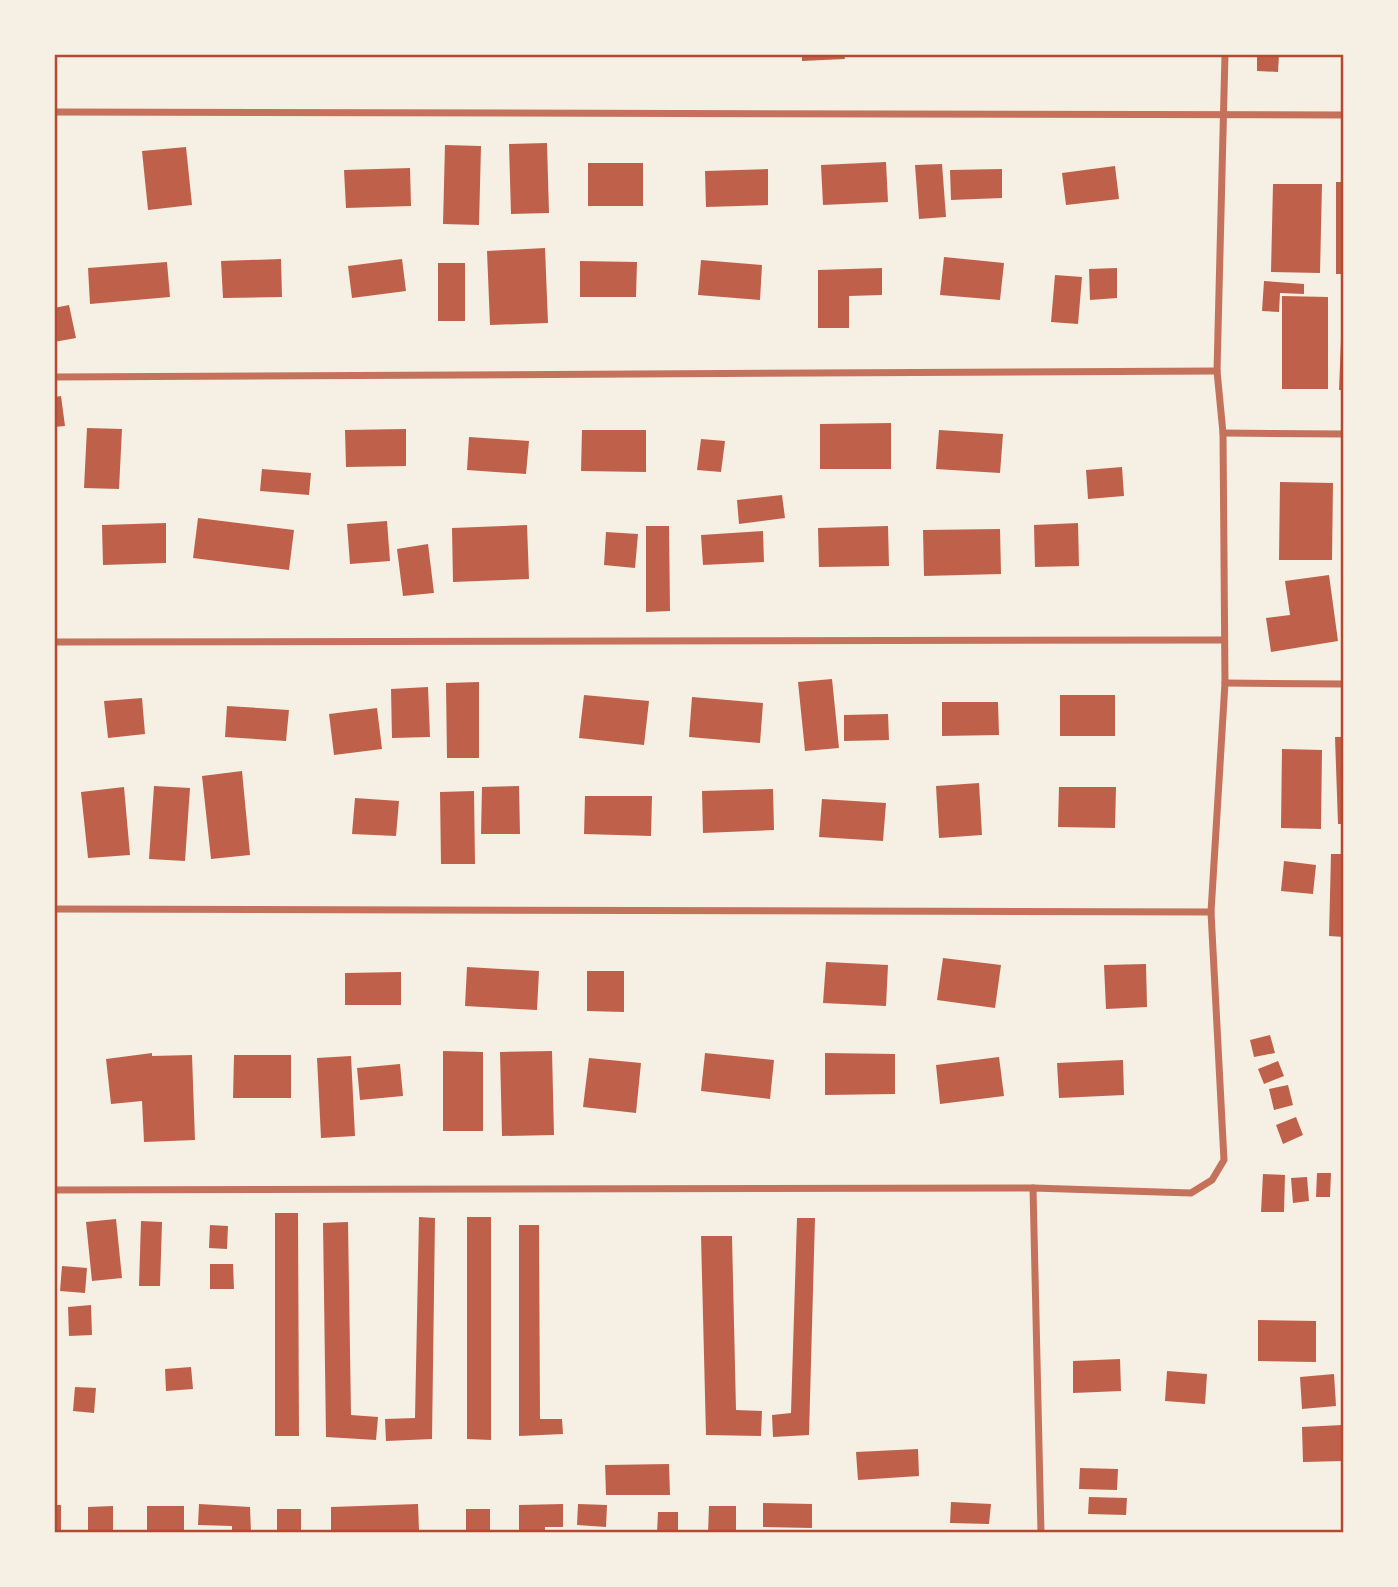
<svg xmlns="http://www.w3.org/2000/svg" width="1398" height="1587" viewBox="0 0 1398 1587" font-family="'Golos Text',sans-serif">
  <rect width="100%" height="100%" fill="#f6efe4"/>
  <g fill="#bf614a">
    <polygon points="802,54 844,54 845,59 802,61"/>
    <polygon points="1257,54 1279,54 1278,72 1257,71"/>
    <polygon points="547,143 549,213 511,214 509,144"/>
    <polygon points="445,145 481,146 479,225 443,224"/>
    <polygon points="186,147 192,205 148,210 142,151"/>
    <polygon points="886,162 888,202 823,205 821,165"/>
    <rect x="588" y="163" width="55" height="43"/>
    <polygon points="942,164 946,217 919,219 915,165"/>
    <polygon points="1115,166 1119,199 1066,205 1062,173"/>
    <polygon points="410,168 411,206 346,208 344,170"/>
    <polygon points="768,169 768,205 706,207 705,171"/>
    <polygon points="1002,169 1002,198 951,200 950,170"/>
    <rect x="1336" y="182" width="8" height="92"/>
    <polygon points="1273,184 1322,184 1320,273 1271,272"/>
    <polygon points="545,248 548,323 490,325 487,251"/>
    <polygon points="944,257 1004,263 1000,300 940,295"/>
    <polygon points="281,259 282,297 223,298 221,261"/>
    <polygon points="402,259 406,291 352,298 348,266"/>
    <polygon points="701,260 762,265 760,300 698,295"/>
    <polygon points="580,261 637,262 636,297 580,297"/>
    <polygon points="167,262 170,297 90,304 88,268"/>
    <rect x="438" y="263" width="27" height="58"/>
    <polygon points="882,268 882,295 849,296 849,328 818,328 818,270"/>
    <polygon points="1117,268 1117,298 1090,300 1089,269"/>
    <polygon points="1055,275 1082,277 1078,324 1051,322"/>
    <polygon points="1264,281 1304,284 1304,294 1280,293 1279,312 1262,311"/>
    <polygon points="1282,296 1328,297 1328,389 1282,389"/>
    <polygon points="69,305 76,338 54,342 54,308"/>
    <polygon points="1342,315 1344,315 1344,390 1339,390"/>
    <polygon points="61,396 65,426 54,427 54,397"/>
    <polygon points="891,423 891,469 820,469 820,424"/>
    <polygon points="87,428 122,429 119,489 84,488"/>
    <polygon points="406,429 406,466 346,467 345,430"/>
    <polygon points="582,430 646,430 646,472 581,471"/>
    <polygon points="939,430 1003,434 1000,473 936,469"/>
    <polygon points="469,437 529,441 526,474 467,470"/>
    <polygon points="701,439 725,441 721,472 697,470"/>
    <polygon points="1122,467 1124,496 1088,499 1086,470"/>
    <polygon points="262,469 311,473 309,495 260,491"/>
    <polygon points="1280,482 1333,483 1332,560 1279,560"/>
    <polygon points="782,495 785,518 739,524 737,500"/>
    <polygon points="198,518 294,530 289,570 193,558"/>
    <polygon points="387,521 390,561 350,564 347,524"/>
    <polygon points="166,523 166,563 103,565 102,525"/>
    <polygon points="1078,523 1079,566 1035,567 1034,525"/>
    <polygon points="527,525 529,579 453,582 452,528"/>
    <polygon points="646,526 669,526 670,611 646,612"/>
    <polygon points="888,526 889,566 819,567 818,528"/>
    <polygon points="1000,529 1001,574 924,576 923,530"/>
    <polygon points="763,531 764,562 703,565 701,535"/>
    <polygon points="606,532 638,534 635,568 604,565"/>
    <polygon points="428,544 434,593 403,596 397,549"/>
    <polygon points="1329,575 1338,641 1271,652 1266,618 1290,615 1285,581"/>
    <polygon points="832,679 839,748 805,751 798,682"/>
    <polygon points="479,682 479,758 447,758 446,683"/>
    <polygon points="428,687 430,737 392,738 391,689"/>
    <polygon points="584,695 649,701 644,745 579,738"/>
    <rect x="1060" y="695" width="55" height="41"/>
    <polygon points="692,697 763,703 760,743 689,737"/>
    <polygon points="142,698 145,734 108,738 104,701"/>
    <polygon points="942,702 998,702 999,735 942,736"/>
    <polygon points="227,706 289,710 286,741 225,737"/>
    <polygon points="377,708 382,749 334,755 329,714"/>
    <polygon points="888,714 889,740 844,741 844,715"/>
    <polygon points="1335,737 1344,737 1344,824 1338,824"/>
    <polygon points="1282,749 1322,750 1321,829 1281,828"/>
    <polygon points="242,771 250,855 211,859 202,776"/>
    <polygon points="979,783 982,835 939,838 936,786"/>
    <polygon points="154,786 190,788 185,861 149,859"/>
    <polygon points="519,786 520,834 481,834 482,787"/>
    <polygon points="124,787 130,855 88,858 81,792"/>
    <polygon points="1059,787 1116,787 1115,828 1058,827"/>
    <polygon points="773,789 774,830 703,833 702,791"/>
    <polygon points="474,791 475,864 441,864 440,792"/>
    <polygon points="585,796 652,796 651,836 584,834"/>
    <polygon points="355,798 399,801 396,836 352,834"/>
    <polygon points="822,799 886,803 883,841 819,837"/>
    <polygon points="1331,854 1344,854 1344,937 1329,936"/>
    <polygon points="1284,861 1316,865 1313,894 1281,891"/>
    <polygon points="943,958 1001,965 995,1008 937,1000"/>
    <polygon points="826,962 888,965 886,1006 823,1003"/>
    <polygon points="1146,964 1147,1007 1106,1009 1104,965"/>
    <polygon points="467,967 539,971 537,1010 465,1006"/>
    <polygon points="587,971 624,971 624,1012 587,1011"/>
    <polygon points="401,972 401,1005 345,1005 345,973"/>
    <polygon points="1270,1035 1275,1053 1254,1057 1250,1040"/>
    <polygon points="443,1051 483,1052 483,1131 443,1131"/>
    <polygon points="552,1051 554,1135 502,1136 500,1052"/>
    <polygon points="152,1053 152,1056 192,1055 195,1140 144,1142 142,1101 111,1104 106,1059"/>
    <polygon points="705,1053 774,1060 770,1099 701,1091"/>
    <polygon points="825,1053 895,1054 895,1094 825,1095"/>
    <polygon points="234,1055 291,1055 291,1098 233,1098"/>
    <polygon points="351,1056 355,1136 321,1138 317,1058"/>
    <polygon points="999,1057 1004,1096 940,1104 936,1065"/>
    <polygon points="589,1058 641,1063 636,1113 583,1107"/>
    <polygon points="1123,1060 1124,1095 1059,1098 1057,1063"/>
    <polygon points="1278,1061 1284,1076 1264,1084 1258,1069"/>
    <polygon points="400,1064 403,1096 360,1100 357,1068"/>
    <polygon points="1288,1085 1293,1105 1274,1110 1269,1089"/>
    <polygon points="1296,1117 1303,1135 1283,1144 1276,1125"/>
    <polygon points="1317,1173 1331,1173 1330,1197 1316,1197"/>
    <polygon points="1263,1174 1285,1175 1284,1212 1261,1212"/>
    <polygon points="1307,1177 1309,1201 1293,1203 1291,1178"/>
    <polygon points="275,1213 298,1213 299,1436 275,1436"/>
    <polygon points="419,1217 435,1218 432,1439 386,1441 385,1419 415,1418"/>
    <polygon points="467,1217 491,1217 491,1440 467,1439"/>
    <polygon points="797,1218 815,1218 809,1435 773,1437 772,1415 791,1413"/>
    <polygon points="116,1219 122,1278 92,1281 86,1222"/>
    <polygon points="141,1221 162,1222 160,1286 139,1286"/>
    <polygon points="348,1222 351,1415 378,1417 376,1440 326,1437 323,1223"/>
    <polygon points="210,1225 228,1226 227,1249 209,1248"/>
    <polygon points="519,1225 539,1225 540,1419 562,1419 563,1434 519,1436"/>
    <polygon points="701,1236 732,1236 736,1410 762,1411 761,1436 706,1435"/>
    <polygon points="210,1264 233,1264 234,1289 210,1289"/>
    <polygon points="62,1266 87,1268 85,1293 60,1291"/>
    <polygon points="91,1305 92,1335 69,1336 68,1307"/>
    <polygon points="1258,1320 1316,1321 1316,1362 1258,1361"/>
    <polygon points="1120,1359 1121,1391 1073,1393 1073,1361"/>
    <polygon points="191,1367 193,1389 166,1391 165,1369"/>
    <polygon points="1167,1371 1207,1374 1205,1404 1165,1401"/>
    <polygon points="1334,1374 1336,1406 1302,1409 1300,1377"/>
    <polygon points="75,1387 96,1388 94,1413 73,1411"/>
    <polygon points="1342,1425 1343,1461 1303,1462 1302,1427"/>
    <polygon points="918,1449 919,1476 858,1480 856,1452"/>
    <polygon points="669,1464 670,1495 606,1495 605,1465"/>
    <polygon points="1080,1468 1118,1469 1117,1490 1079,1489"/>
    <polygon points="1089,1497 1127,1498 1126,1515 1088,1514"/>
    <polygon points="951,1502 991,1504 989,1524 950,1523"/>
    <polygon points="763,1503 812,1504 812,1528 763,1527"/>
    <polygon points="199,1504 250,1507 251,1533 232,1533 232,1526 198,1525"/>
    <polygon points="418,1504 419,1530 331,1533 331,1507"/>
    <polygon points="563,1504 563,1527 545,1527 545,1533 519,1533 519,1505"/>
    <polygon points="578,1504 607,1505 606,1527 577,1525"/>
    <rect x="54" y="1505" width="7" height="28"/>
    <polygon points="113,1506 113,1533 88,1533 88,1507"/>
    <polygon points="147,1506 184,1506 184,1530 174,1530 174,1533 147,1533"/>
    <polygon points="709,1506 736,1506 736,1533 708,1533"/>
    <rect x="277" y="1509" width="24" height="24"/>
    <rect x="466" y="1509" width="24" height="24"/>
    <polygon points="658,1512 678,1512 678,1533 657,1533"/>
  </g>
  <g fill="none" stroke-linecap="round" stroke-linejoin="round">
    <g stroke="#c5725c" stroke-width="7">
      <polyline points="54,112 1344,115"/>
      <polyline points="54,377 1217,371"/>
      <polyline points="1223,433 1344,434"/>
      <polyline points="54,642 1224,640"/>
      <polyline points="1225,683 1344,684"/>
      <polyline points="54,909 1211,912"/>
      <polyline points="54,1190 1033,1188"/>
      <polyline points="1041,1533 1033,1188 1191,1193 1212,1180 1224,1160 1211,912 1225,683 1223,433 1217,371 1225,54"/>
    </g>
  </g>
  <rect width="1398" height="1587" fill="none" stroke="#f6efe4" stroke-width="112"/>
  <rect x="56" y="56" width="1286" height="1475" fill="none" stroke="#b5482f" stroke-width="2.5"/>
</svg>
